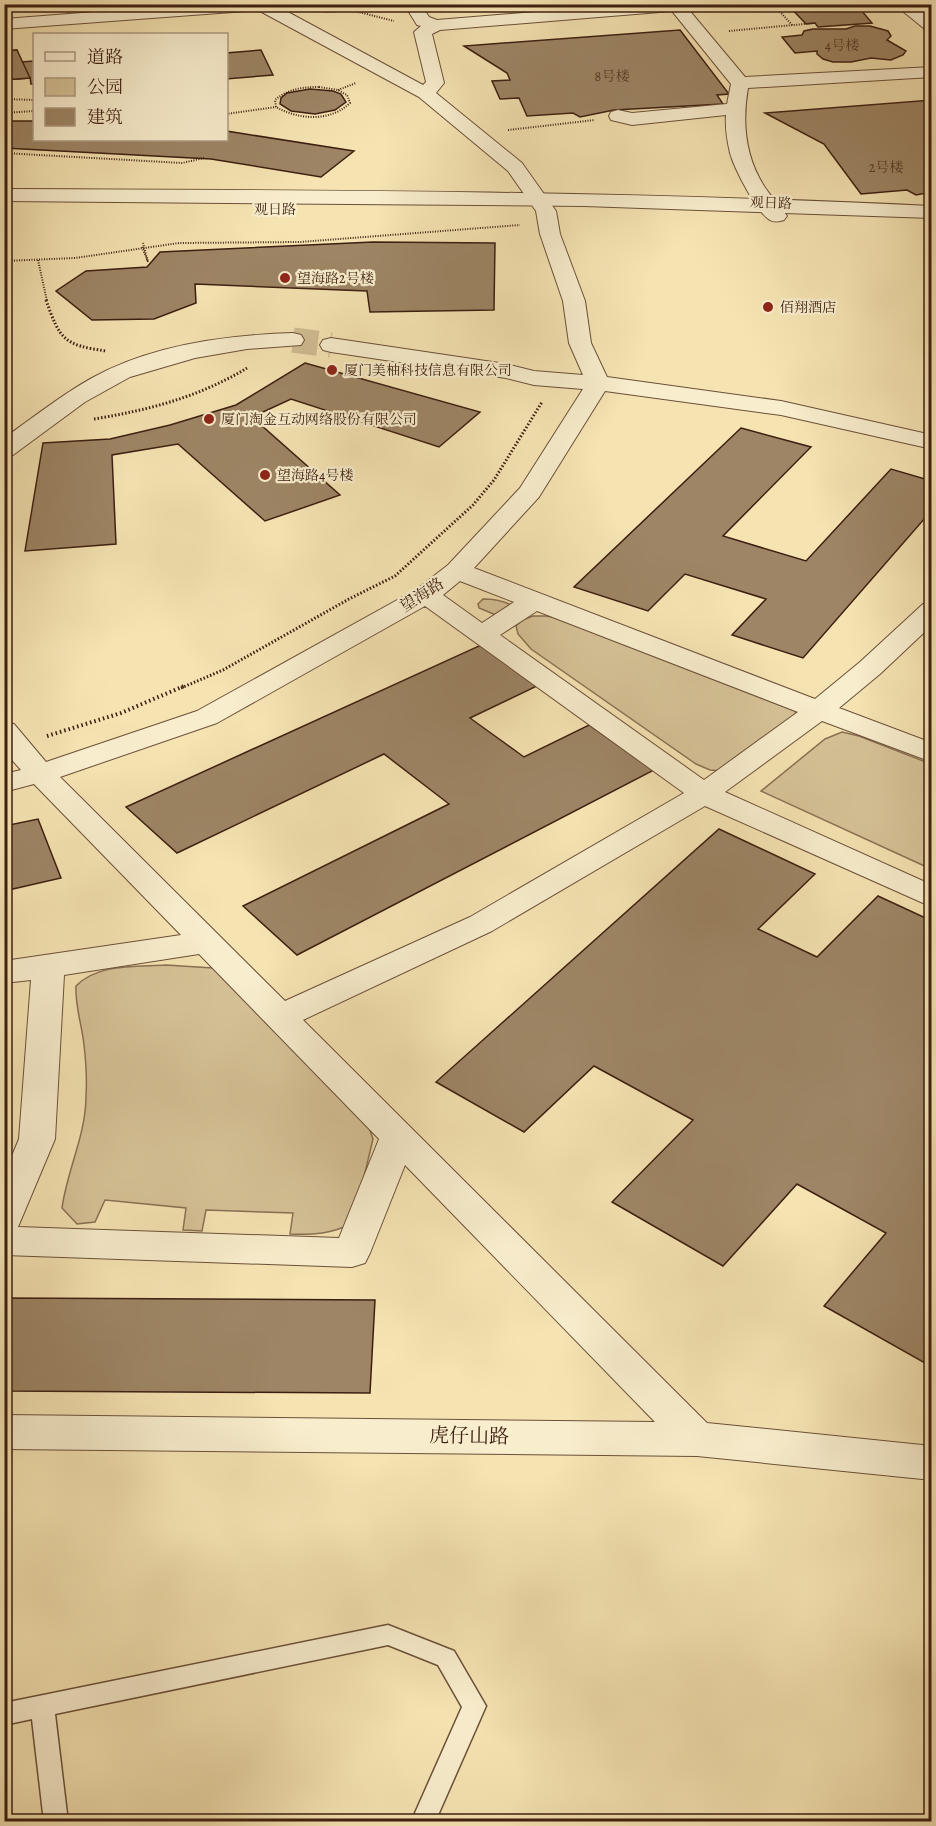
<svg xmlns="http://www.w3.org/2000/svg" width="936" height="1826" viewBox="0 0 936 1826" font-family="Alegreya,'Noto Serif SC',serif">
  <rect width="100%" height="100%" fill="#f5e3b2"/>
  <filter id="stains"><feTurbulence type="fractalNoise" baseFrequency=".00333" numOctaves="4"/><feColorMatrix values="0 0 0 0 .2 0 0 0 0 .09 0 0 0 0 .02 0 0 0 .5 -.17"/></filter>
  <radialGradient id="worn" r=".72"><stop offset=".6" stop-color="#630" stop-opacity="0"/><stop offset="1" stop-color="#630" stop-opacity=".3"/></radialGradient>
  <g fill="#d6c297" stroke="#8a7054" stroke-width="1.5">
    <path d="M483,599C495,599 505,601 515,607L503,618L479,608L478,604Z"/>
    <polygon points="533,616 546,616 564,619 796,709 795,717 723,771 710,770 696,764 531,649 518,634 516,626 522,620"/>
    <polygon points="842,732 859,736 931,764 931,869 761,791 825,739"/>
    <path d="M166,965L213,968L366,1119L373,1139L353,1223C331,1234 314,1235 290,1234L293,1213L206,1210L202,1231L183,1230L186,1208L105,1200L95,1222L77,1224L62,1208C67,1170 86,1135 86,1096C87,1080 86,1062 84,1045C82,1025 75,1007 76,986C98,963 137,967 166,965Z"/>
  </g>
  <g fill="#9d8565" stroke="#3d1f11" stroke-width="1.5">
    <polygon points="787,4 856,4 872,23 818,27 815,23 806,24"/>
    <polygon points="855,26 870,26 888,31 891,36 887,40 906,51 903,55 891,60 871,58 851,62 833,62 823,59 817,54 817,51 795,53 782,37 802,35 804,31 813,29 846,29"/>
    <polygon points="680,30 729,94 717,95 723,104 614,110 580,117 573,113 527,116 519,98 500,99 492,81 510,80 507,73 464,46"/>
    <polygon points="17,50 20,62 34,61 34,84 31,84 30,78 4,80 4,51"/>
    <polygon points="17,50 30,78 4,80 4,51"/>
    <polygon points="261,50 273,75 226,79 226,53"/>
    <polygon points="310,89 333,91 341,94 346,102 335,110 315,114 291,111 280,104 281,98 287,93"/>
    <polygon points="932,100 932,192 916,195 907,190 861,194 824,144 765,113"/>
    <polygon points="4,121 34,121 34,140 226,140 226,131 354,151 321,177 211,159 4,148"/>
    <polygon points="373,242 495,243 494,310 370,312 367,291 195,284 196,303 154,319 92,320 56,291 86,271 147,267 160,252"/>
    <polygon points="305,363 480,412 439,447 291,399 252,417 340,495 265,521 178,444 112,455 116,544 25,551 43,443 110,439 170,425 236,405"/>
    <polygon points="741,428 811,447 723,536 806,561 891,469 932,481 932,510 803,658 732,635 766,599 685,574 648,611 574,587"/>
    <polygon points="481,645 539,685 470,718 524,757 589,725 654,770 297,955 243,906 449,804 384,754 177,853 126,807"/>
    <polygon points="38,819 61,878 4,891 4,826"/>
    <polygon points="719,829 815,874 758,929 817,957 878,896 932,921 932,1367 824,1306 886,1233 797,1184 723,1266 612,1202 693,1120 594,1066 524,1132 436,1082"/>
    <polygon points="4,1298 375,1300 370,1393 4,1391"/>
  </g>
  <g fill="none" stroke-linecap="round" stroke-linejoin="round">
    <polyline stroke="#d0bc92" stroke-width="25" stroke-dasharray="25 12" stroke-linecap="butt" points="293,340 331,345"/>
    <g stroke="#6b5039" stroke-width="3">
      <polygon id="service" points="388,1625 454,1651 486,1706 435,1822 411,1822 462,1707 438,1665 388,1645 55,1714 68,1822 44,1822 32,1719 4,1725 4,1703"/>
    </g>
    <g stroke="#6b5039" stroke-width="2">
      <g id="minor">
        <path d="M198,4H273L423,85L426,82L414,32L421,26L417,25L404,4H421L429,17L437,20L631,4H684L745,77L932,67V77L748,88C742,123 745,156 764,186C771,197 780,206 787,216L784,220C780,221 775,223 770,220C757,213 734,168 730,153C727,140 725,128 726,115L632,125L611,120L609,116L611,112L618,110L632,113L727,104L731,84L672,11L440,30L432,34L444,83L436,93L522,163L556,211L560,234L585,301L591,343L607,377L781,401L932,435V449L781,415L605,391L539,497L474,568L815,699L860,662L923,604L932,602V625L880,674L839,708L932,743V762L822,721L725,792L932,885V907L705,806L492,931L303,1020L707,1423L932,1446V1480L697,1456L4,1449V1415L655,1422L405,1165L370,1253L365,1263L352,1267L4,1255V1175L19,1139L31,980L4,983V961L181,935L34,784L4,792V774L21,770L4,751V722L14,724L46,762L197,711L417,589L448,565L520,488L583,389L534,385L506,378L331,352L323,350L320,345L323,340L331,338L506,364L534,371L583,375L569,343L563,301L540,234L536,211L508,171L419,97L258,10L4,29V19ZM460,581L514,602L482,623L443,595ZM425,606L684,793L470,917L285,1001L60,777L217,723ZM537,611L798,712L704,780L500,635ZM199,954L379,1139L339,1238L18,1227L55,1139L64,975Z"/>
        <polygon points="894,4 914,4 932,18 932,31 926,30"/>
        <path d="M293,333L301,335L304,340L301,345L247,349L195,358L130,377L85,402L13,455L4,457V438C33,418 61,395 92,378C151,345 226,335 293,333Z"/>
      </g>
    </g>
    <g stroke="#6b5039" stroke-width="2">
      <path id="tertiary" d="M4,189C314,190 623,191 932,206V218L584,206L4,201Z"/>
    </g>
    <g stroke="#3d1f11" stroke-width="2" stroke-dasharray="1 1.5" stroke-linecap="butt">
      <polyline points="773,4 793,26"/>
      <polyline points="325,12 351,10 394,21"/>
      <polyline points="729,31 815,23"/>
      <path d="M319,87L338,90L347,95L350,103C330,122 299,120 276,107L275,100C288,89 302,87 319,87Z"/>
      <polyline points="338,90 356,83"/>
      <polyline points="4,99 34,100"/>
      <polyline points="4,113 34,111"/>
      <polyline points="226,114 276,107"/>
      <polyline points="508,130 595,120"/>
      <polyline points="4,153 182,163 204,158"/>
      <polyline points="142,247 148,262 143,243"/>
      <polyline points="38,260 47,301"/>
      <polyline points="4,261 75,258 179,243 300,242 520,225"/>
    </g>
    <g stroke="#3d1f11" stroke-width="3" stroke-dasharray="1.5 2" stroke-linecap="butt">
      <path d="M46,300C60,340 64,345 106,351"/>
      <path d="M94,419C149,410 199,397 247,368"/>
      <polyline points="181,688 223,670 349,599 395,576 473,505 494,480 542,402"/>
    </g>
    <polyline stroke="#3d1f11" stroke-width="4" stroke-dasharray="1.5 3" stroke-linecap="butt" points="47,736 121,713 184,686"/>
    <use href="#service" fill="#f8edcd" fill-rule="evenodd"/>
    <use href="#minor" fill="#f8edcd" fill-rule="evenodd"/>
    <use href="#tertiary" fill="#f8edcd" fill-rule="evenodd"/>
  </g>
  <g fill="#8f2418" stroke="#f8edcd" stroke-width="2">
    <circle cx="285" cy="278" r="6"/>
    <circle cx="768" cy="307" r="6"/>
    <circle cx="332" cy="370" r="6"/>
    <circle cx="209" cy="419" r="6"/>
    <circle cx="265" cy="475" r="6"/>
  </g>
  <g text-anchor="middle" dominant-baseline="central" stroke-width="4.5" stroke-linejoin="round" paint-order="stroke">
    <g font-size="14" fill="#553826">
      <text x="842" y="45">4号楼</text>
      <text x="612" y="76">8号楼</text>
      <text x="886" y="167">2号楼</text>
    </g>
    <g font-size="14" fill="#3d1f11" stroke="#f8edcd">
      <text transform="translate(771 203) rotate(2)">观日路</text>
      <text x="275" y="209">观日路</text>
    </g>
    <g font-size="14" fill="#3d1f11" stroke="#f8edcd" text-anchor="start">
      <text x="297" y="278">望海路2号楼</text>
      <text x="780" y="307">佰翔酒店</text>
      <text x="344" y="370">厦门美柚科技信息有限公司</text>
      <text x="221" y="419">厦门淘金互动网络股份有限公司</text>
      <text x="277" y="475">望海路4号楼</text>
    </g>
    <g font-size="16" fill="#3d1f11" stroke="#f8edcd">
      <text transform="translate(422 595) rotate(-33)">望海路</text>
    </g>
    <g font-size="20" fill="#3d1f11" stroke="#f8edcd">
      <text transform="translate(469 1436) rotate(1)">虎仔山路</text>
    </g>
  </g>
  <rect width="936" height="1826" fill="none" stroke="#f5e3b2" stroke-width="24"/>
  <rect x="6" y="6" width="924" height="1814" fill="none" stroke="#3d1f11" stroke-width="3"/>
  <rect x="12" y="12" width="912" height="1802" fill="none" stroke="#3d1f11" stroke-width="1.5"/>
  <rect x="33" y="33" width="195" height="108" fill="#f8edcd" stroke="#ad9b82" stroke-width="1.5"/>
  <rect x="45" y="52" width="30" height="9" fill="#f8edcd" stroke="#ad9b82" stroke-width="1.5"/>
  <text x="87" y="63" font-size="18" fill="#3d1f11">道路</text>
  <rect x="45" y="78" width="30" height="18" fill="#d6c297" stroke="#ad9b82" stroke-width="1.5"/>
  <text x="87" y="93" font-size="18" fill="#3d1f11">公园</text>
  <rect x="45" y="108" width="30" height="18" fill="#9d8565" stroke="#ad9b82" stroke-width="1.5"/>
  <text x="87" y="123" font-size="18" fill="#3d1f11">建筑</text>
  <rect width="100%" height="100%" filter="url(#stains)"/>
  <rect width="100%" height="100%" fill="url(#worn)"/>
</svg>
